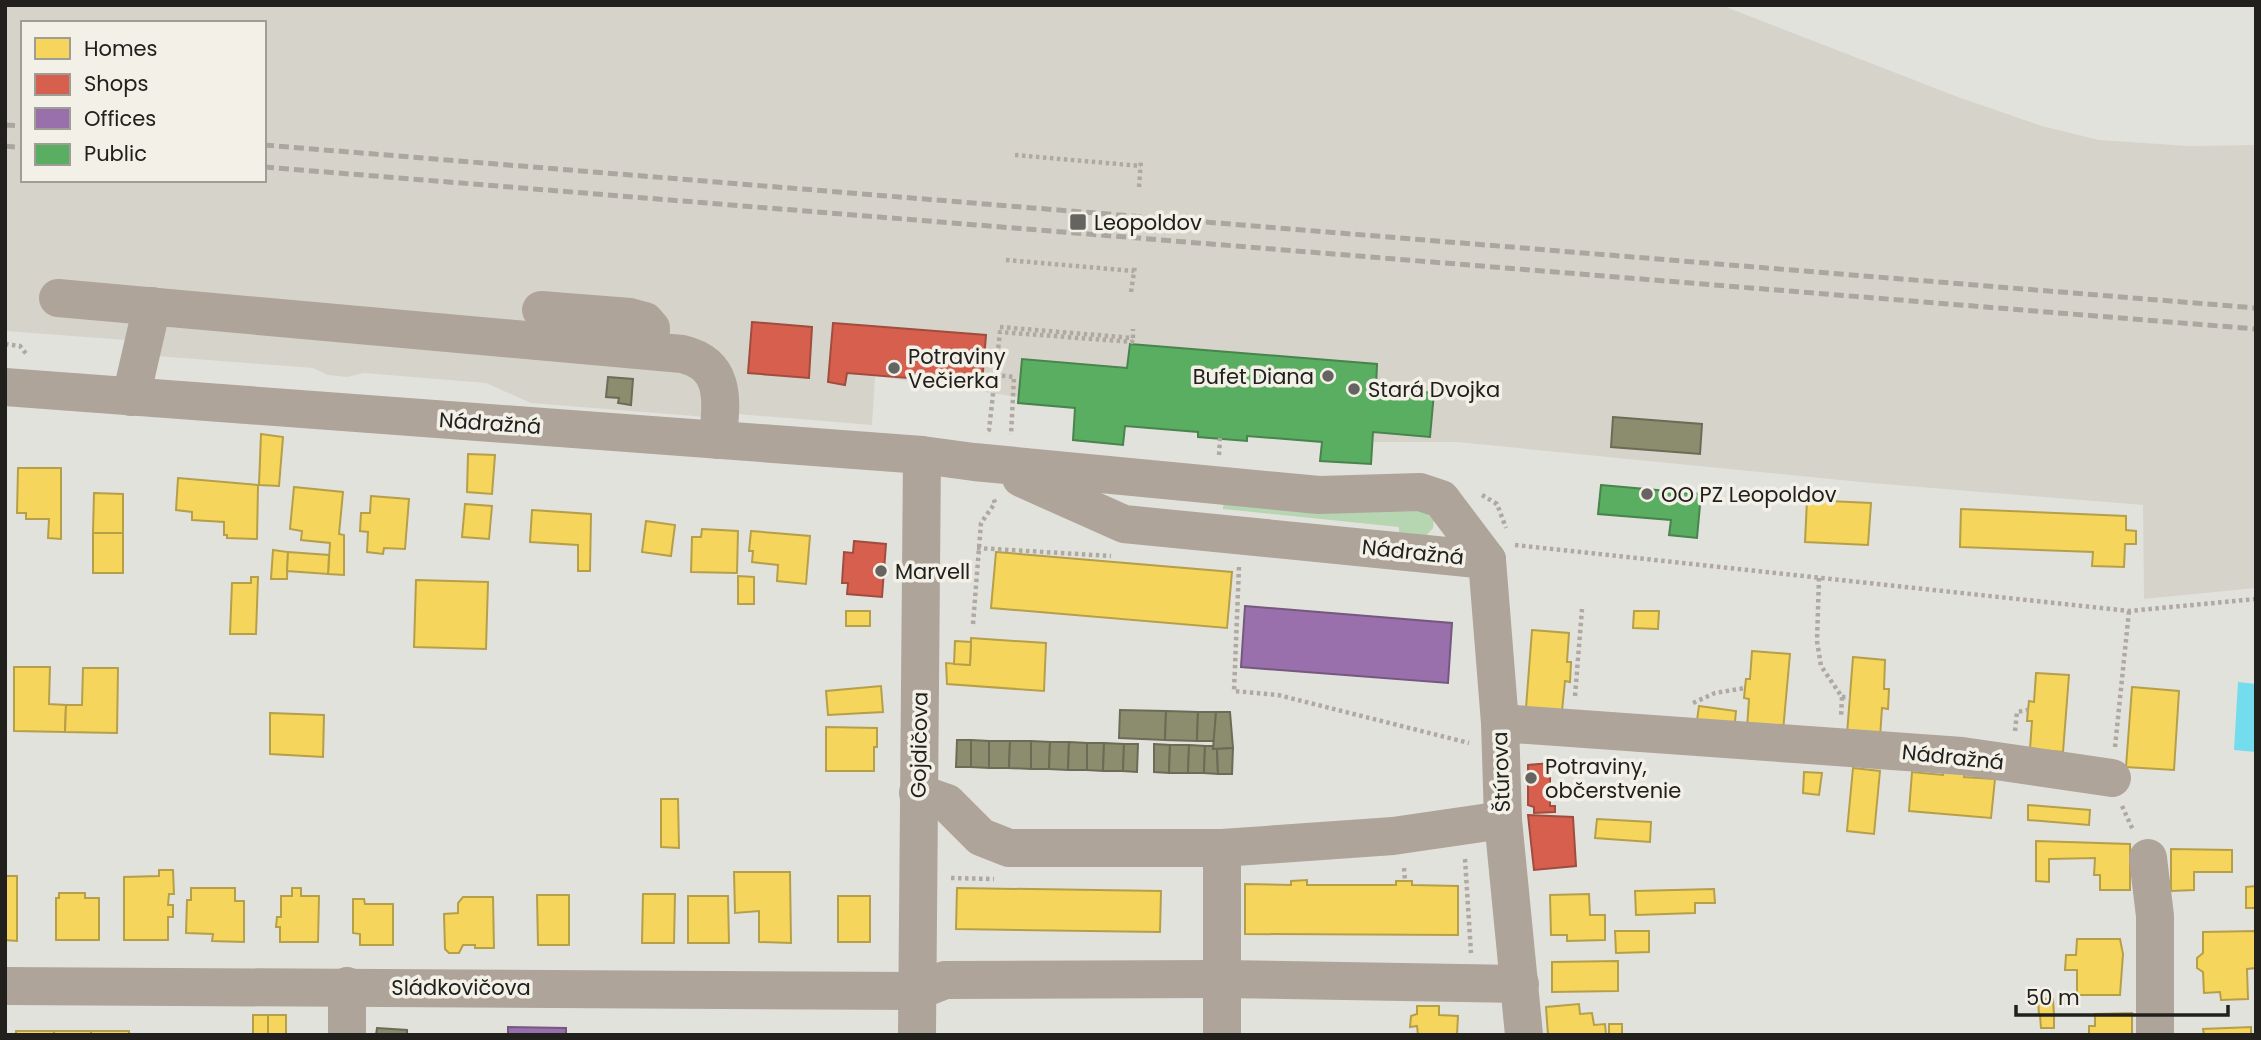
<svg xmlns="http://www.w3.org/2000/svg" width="2261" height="1040" viewBox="0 0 2261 1040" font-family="Poppins,sans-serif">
  <rect width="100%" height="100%" fill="#e2e2dd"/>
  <path fill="#d6d4ca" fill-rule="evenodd" d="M5,5H1721L1958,97L2042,126L2099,140L2190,146L2256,145V588L2144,599L2143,505L1870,483L1457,442H1322L875,376L872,425L737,414L706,417L531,403L486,383L364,373L347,377L328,375L313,368L156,356L126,340L5,331ZM23,23H264V180H23Z"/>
  <polygon fill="#b6d5b1" points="1224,498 1411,501 1434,519 1433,528 1425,537 1399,533 1399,527 1223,509"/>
  <polygon fill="#73dced" points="2238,682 2256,684 2256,752 2234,750"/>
  <g fill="#f6d55c" stroke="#b69f49" stroke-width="2">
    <polygon points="261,434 283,437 279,486 259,485"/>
    <polygon points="468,454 495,455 492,494 467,492"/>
    <polygon points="18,468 61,468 61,539 48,538 49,519 26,519 26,513 17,513"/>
    <polygon points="178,478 258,485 257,539 227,538 227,535 224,535 224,522 192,520 192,512 176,510"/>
    <polygon points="294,487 343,492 339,534 344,535 344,575 328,574 330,543 301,540 302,531 290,529"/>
    <polygon points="94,493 123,494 123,533 93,533"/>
    <polygon points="371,496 409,499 405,549 384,548 383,554 367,552 368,532 360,531 361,513 370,513"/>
    <polygon points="1807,500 1871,503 1868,545 1805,542"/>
    <polygon points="465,504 492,506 489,539 462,537"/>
    <polygon points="1961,509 2126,516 2126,530 2136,531 2136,544 2125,544 2124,567 2092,566 2093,552 1960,547"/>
    <polygon points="532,510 591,514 590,571 578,571 578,545 530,542"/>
    <polygon points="646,521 675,525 671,556 642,552"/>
    <polygon points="702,529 738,531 737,573 691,572 692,537 701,537"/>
    <polygon points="751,531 810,536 806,584 777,581 778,565 752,562 753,551 749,551"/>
    <rect x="93" y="533" width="30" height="40"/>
    <polygon points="273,550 288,552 287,579 271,579"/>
    <polygon points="288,552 329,555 328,574 287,571"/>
    <polygon points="996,552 1232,572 1227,628 991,608"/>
    <polygon points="738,576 754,577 754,604 738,604"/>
    <polygon points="251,577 258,577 256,634 230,634 232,583 251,583"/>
    <polygon points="416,580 488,582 486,649 414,647"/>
    <rect x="846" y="611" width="24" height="15"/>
    <polygon points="1634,611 1659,611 1658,629 1633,628"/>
    <polygon points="1532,630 1569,633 1567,662 1571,662 1570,682 1565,681 1562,711 1526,708"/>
    <polygon points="971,638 1046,643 1044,691 947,684 946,663 970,665"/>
    <polygon points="955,641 971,642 970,665 954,664"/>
    <polygon points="1752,651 1790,654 1783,731 1747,729 1749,699 1744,698 1745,688 1746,679 1750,679"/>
    <polygon points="1853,657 1885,660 1884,689 1889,689 1888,709 1882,708 1880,737 1847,734"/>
    <polygon points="14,667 50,667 49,704 66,705 65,732 14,731"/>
    <polygon points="83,668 118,668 117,733 65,732 66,705 82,705"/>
    <polygon points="2036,673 2069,675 2063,752 2030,749 2032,721 2027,721 2028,710 2029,701 2034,702"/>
    <polygon points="881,686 883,712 828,715 826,691"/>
    <polygon points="2132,687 2179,691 2174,770 2126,767"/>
    <polygon points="1699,706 1736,711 1734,731 1696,727"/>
    <polygon points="270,713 324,715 323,757 270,754"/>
    <polygon points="826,727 877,728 877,747 874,747 874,771 826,771"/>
    <polygon points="1853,768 1880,771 1874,834 1847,831"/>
    <polygon points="1944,768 1965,770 1964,777 1995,779 1991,818 1909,811 1912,772 1943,775"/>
    <polygon points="1804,772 1822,773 1819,795 1803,793"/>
    <polygon points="661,799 678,799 679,848 661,847"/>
    <polygon points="2028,805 2090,810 2089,825 2028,820"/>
    <polygon points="1597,819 1651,822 1650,842 1595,838"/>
    <polygon points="2036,841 2130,844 2130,890 2100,890 2100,875 2094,875 2095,858 2049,859 2049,882 2036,881"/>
    <polygon points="2171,849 2232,850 2232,872 2194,872 2194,890 2171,891"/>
    <polygon points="159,870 173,870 174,894 169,894 168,905 173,905 173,917 168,917 168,940 124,940 124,877 159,876"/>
    <polygon points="734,872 790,872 791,943 759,942 759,911 735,913"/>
    <polygon points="5,876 17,876 17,941 5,940"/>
    <polygon points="1307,880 1307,885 1396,885 1396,881 1412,881 1412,885 1458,886 1458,935 1245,934 1245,884 1291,885 1291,881"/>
    <polygon points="2256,886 2256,908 2246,908 2246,887"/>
    <polygon points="191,888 235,888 235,901 244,901 244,942 212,941 213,934 186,933 187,900 191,900"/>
    <polygon points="292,888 301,888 301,896 319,896 318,942 280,942 280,927 276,927 277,917 281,917 281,896 292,896"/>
    <polygon points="957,888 1161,891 1160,932 956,929"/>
    <polygon points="1714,889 1715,903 1695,903 1695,913 1636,915 1635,891"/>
    <polygon points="59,893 85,893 85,898 99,898 99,940 56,940 56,898 59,898"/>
    <polygon points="643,894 675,894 674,943 642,943"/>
    <polygon points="1589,894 1590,915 1605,915 1605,940 1567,941 1567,935 1551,935 1550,895"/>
    <polygon points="537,895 569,895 569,945 538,945"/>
    <polygon points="688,896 728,896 729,943 688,943"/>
    <rect x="838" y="896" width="32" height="46"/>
    <polygon points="463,897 493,897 494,948 475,948 475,945 463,945 459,953 449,953 445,949 444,914 458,913 458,903"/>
    <polygon points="353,899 364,899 365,904 393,904 393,945 360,945 360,934 353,933"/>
    <polygon points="1615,931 1649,931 1649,952 1616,953"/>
    <polygon points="2256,931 2256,968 2247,969 2248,999 2221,1000 2220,992 2204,993 2203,972 2197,968 2197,958 2203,953 2203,932"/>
    <polygon points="2077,939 2120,939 2123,954 2120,995 2077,995 2077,970 2065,970 2066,955 2076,955"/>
    <polygon points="1618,961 1618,991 1552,992 1552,962"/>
    <polygon points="2038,999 2053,999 2054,1015 2039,1015"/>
    <polygon points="1579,1004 1580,1014 1592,1013 1594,1025 1605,1024 1606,1035 1548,1035 1546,1007"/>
    <polygon points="1417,1006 1439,1006 1439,1015 1458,1016 1457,1035 1418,1035 1417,1026 1410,1027 1411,1016 1417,1014"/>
    <polygon points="2132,1013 2132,1035 2089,1035 2089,1026 2095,1026 2095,1014"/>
    <rect x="253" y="1015" width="15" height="20"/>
    <rect x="268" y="1015" width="18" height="20"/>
    <polygon points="2040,1015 2054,1015 2054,1028 2041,1028"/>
    <rect x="1609" y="1024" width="13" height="11"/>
    <polygon points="2251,1027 2251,1035 2204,1035 2203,1029"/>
    <rect x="16" y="1031" width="38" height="4"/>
    <rect x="54" y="1031" width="37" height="4"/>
    <rect x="91" y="1031" width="38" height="4"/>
  </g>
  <g fill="#d6604d" stroke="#a04d3f" stroke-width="2">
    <polygon points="752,322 812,327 809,378 748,373"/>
    <polygon points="833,323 986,335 982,384 847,373 845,385 828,382"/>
    <polygon points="854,541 886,544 882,597 847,594 848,583 842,583 844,552 853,553"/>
    <polygon points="1550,763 1550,806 1555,806 1555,812 1534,813 1534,807 1528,805 1528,765"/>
    <polygon points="1528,815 1573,817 1576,866 1534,870"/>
  </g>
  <g fill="#9970ab" stroke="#755880" stroke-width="2">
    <polygon points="1245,606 1452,623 1448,683 1241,667"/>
    <polygon points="508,1027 566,1028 566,1035 508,1035"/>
  </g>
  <g fill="#5aae61" stroke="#49834d" stroke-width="2">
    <polygon points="1130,344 1377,364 1376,388 1434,393 1430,437 1373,432 1371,464 1320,461 1322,442 1247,436 1247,441 1198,437 1198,432 1125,426 1123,445 1073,440 1075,408 1018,403 1022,359 1127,368"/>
    <polygon points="1601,485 1701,494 1697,538 1669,535 1671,520 1598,514"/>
  </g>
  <g fill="#8c8c6e" stroke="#6c6c56" stroke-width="2">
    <polygon points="608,377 633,379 631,405 618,403 619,398 606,397"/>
    <polygon points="1613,417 1702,424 1700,454 1611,447"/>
    <polygon points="1120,710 1166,711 1165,740 1119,738"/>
    <polygon points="1166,711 1198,712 1197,741 1165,740"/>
    <polygon points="1198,712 1216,712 1215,741 1197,741"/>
    <polygon points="1216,712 1230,712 1233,748 1213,749"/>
    <polygon points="957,740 971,740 971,767 956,767"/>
    <polygon points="971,740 989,741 989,768 971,767"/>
    <polygon points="989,741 1010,741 1009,768 989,768"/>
    <polygon points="1010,741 1031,741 1031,769 1009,768"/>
    <polygon points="1031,741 1050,742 1049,769 1031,769"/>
    <polygon points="1050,742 1069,742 1068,770 1049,769"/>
    <polygon points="1069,742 1087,743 1087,770 1068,770"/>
    <polygon points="1087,743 1104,743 1103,771 1087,770"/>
    <polygon points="1104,743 1124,744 1123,771 1103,771"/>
    <polygon points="1124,744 1138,744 1137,772 1123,771"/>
    <polygon points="1154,744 1170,745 1169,773 1154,772"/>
    <polygon points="1170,745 1189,745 1188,773 1169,773"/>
    <polygon points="1189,745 1205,746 1204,773 1188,773"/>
    <polygon points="1205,746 1213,746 1213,749 1217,749 1218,774 1204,773"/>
    <polygon points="1233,748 1232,774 1218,774 1217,749"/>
    <polygon points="377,1028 407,1030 407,1035 376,1035"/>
  </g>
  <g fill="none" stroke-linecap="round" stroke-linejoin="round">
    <g stroke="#afa9a2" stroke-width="4.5" stroke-dasharray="3.5 3.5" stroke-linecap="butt">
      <polyline points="1015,155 1141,166"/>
      <polyline points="1139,187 1141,160"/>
      <polyline points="1006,260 1134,271"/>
      <polyline points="1131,292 1135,265"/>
      <polyline points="1000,327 1133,338"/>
      <polyline points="1133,338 1133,329"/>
      <polyline points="5,344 20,346 28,356"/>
      <polyline points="995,375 1014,377 1011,435"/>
      <polyline points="988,431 989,430 1000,332 1132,342 1133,338"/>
      <polyline points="1219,455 1220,438"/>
      <polyline points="1482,495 1497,504 1506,528"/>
      <polyline points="1515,545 2129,611 2256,599"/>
      <polyline points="977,548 1111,556"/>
      <polyline points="1239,567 1234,691 1278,695 1469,743"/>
      <polyline points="1819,578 1817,641 1821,666 1842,697 1841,717"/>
      <polyline points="973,624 981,523 995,503 993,497"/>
      <polyline points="1575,696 1582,609"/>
      <polyline points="1842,697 1850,697"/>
      <polyline points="1693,703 1715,693 1745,688"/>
      <polyline points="2015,731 2017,712 2028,710"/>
      <polyline points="2115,747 2129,611"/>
      <polyline points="2122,806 2133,830"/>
      <polyline points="1465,859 1471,953"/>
      <polyline points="1404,868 1405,881"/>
      <polyline points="951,878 994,879"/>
    </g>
    <g stroke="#afa49a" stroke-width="38">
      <path d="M58,298L682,354C728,365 721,402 718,440"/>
      <polyline points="541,310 630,317 645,321 651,328 650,351"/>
      <polyline points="5,387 922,455 974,462 1319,495 1420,492 1441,499 1487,560"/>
      <polyline points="131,397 152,306"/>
      <polyline points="1021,478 1124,524 1487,560"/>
      <polyline points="1487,560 1500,723 1503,820 1524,1035"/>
      <polyline points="1500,723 1962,756 2112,778"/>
      <polyline points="918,793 947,803 981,837 1009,848 1222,848 1393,836 1503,820"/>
      <polyline points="2148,858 2155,916 2155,1035"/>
      <polyline points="5,986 917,991 945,980 1221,979 1520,984"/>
      <polyline points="347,1035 347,986"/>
      <polyline points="917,1035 922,455"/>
      <polyline points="1222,1035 1222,848"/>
    </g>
    <g stroke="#aca6a1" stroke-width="5" stroke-dasharray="10 5" stroke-linecap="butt">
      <polyline points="5,125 23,126"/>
      <polyline points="264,145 2256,308"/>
      <polyline points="5,146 23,148"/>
      <polyline points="264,167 2256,329"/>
    </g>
  </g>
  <g fill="#656460" stroke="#f2f0e7" stroke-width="2.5">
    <rect x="1069" y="213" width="18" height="18" rx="3.5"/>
    <circle cx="894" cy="368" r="7"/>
    <circle cx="1328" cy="376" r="7"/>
    <circle cx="1354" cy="389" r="7"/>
    <circle cx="1647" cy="494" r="7"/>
    <circle cx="881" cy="571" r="7"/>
    <circle cx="1531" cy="778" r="7"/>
  </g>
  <g text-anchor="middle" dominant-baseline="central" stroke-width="7" stroke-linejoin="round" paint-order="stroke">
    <g font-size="21" fill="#21201d" stroke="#f2f0e7" text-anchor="start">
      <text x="1094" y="222">Leopoldov</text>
      <text x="908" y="356">Potraviny<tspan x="908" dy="24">Večierka</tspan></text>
      <text x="1314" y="376" text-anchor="end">Bufet Diana</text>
      <text x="1368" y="389">Stará Dvojka</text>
      <text x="1661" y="494">OO PZ Leopoldov</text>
      <text x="895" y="571">Marvell</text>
      <text x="1545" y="766">Potraviny,<tspan x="1545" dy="24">občerstvenie</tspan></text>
    </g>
    <g font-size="21" fill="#21201d" stroke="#f2f0e7">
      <text transform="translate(490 423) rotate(4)">Nádražná</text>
      <text transform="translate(1413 552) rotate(6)">Nádražná</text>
      <text transform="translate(919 745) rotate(-89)">Gojdičova</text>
      <text transform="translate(1953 757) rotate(6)">Nádražná</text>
      <text transform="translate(1501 772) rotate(-92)">Štúrova</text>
      <text x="461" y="987">Sládkovičova</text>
    </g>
  </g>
  <rect width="2261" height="1040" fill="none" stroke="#21201d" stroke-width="14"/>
  <rect x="21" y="21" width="245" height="161" fill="#f2f0e7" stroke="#9e9d96" stroke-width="2"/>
  <rect x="35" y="38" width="35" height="21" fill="#f6d55c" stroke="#9e9d96" stroke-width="2"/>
  <text x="84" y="56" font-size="21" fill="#21201d">Homes</text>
  <rect x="35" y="74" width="35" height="21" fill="#d6604d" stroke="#9e9d96" stroke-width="2"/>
  <text x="84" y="91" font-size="21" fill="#21201d">Shops</text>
  <rect x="35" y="108" width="35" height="21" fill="#9970ab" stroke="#9e9d96" stroke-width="2"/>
  <text x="84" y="126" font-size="21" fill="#21201d">Offices</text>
  <rect x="35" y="144" width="35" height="21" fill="#5aae61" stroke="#9e9d96" stroke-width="2"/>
  <text x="84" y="161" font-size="21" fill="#21201d">Public</text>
  <path d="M2016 1005v10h212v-10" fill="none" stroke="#21201d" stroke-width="3.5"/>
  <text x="2026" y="1005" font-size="21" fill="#21201d" stroke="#f2f0e7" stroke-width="5" paint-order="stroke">50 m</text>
</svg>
